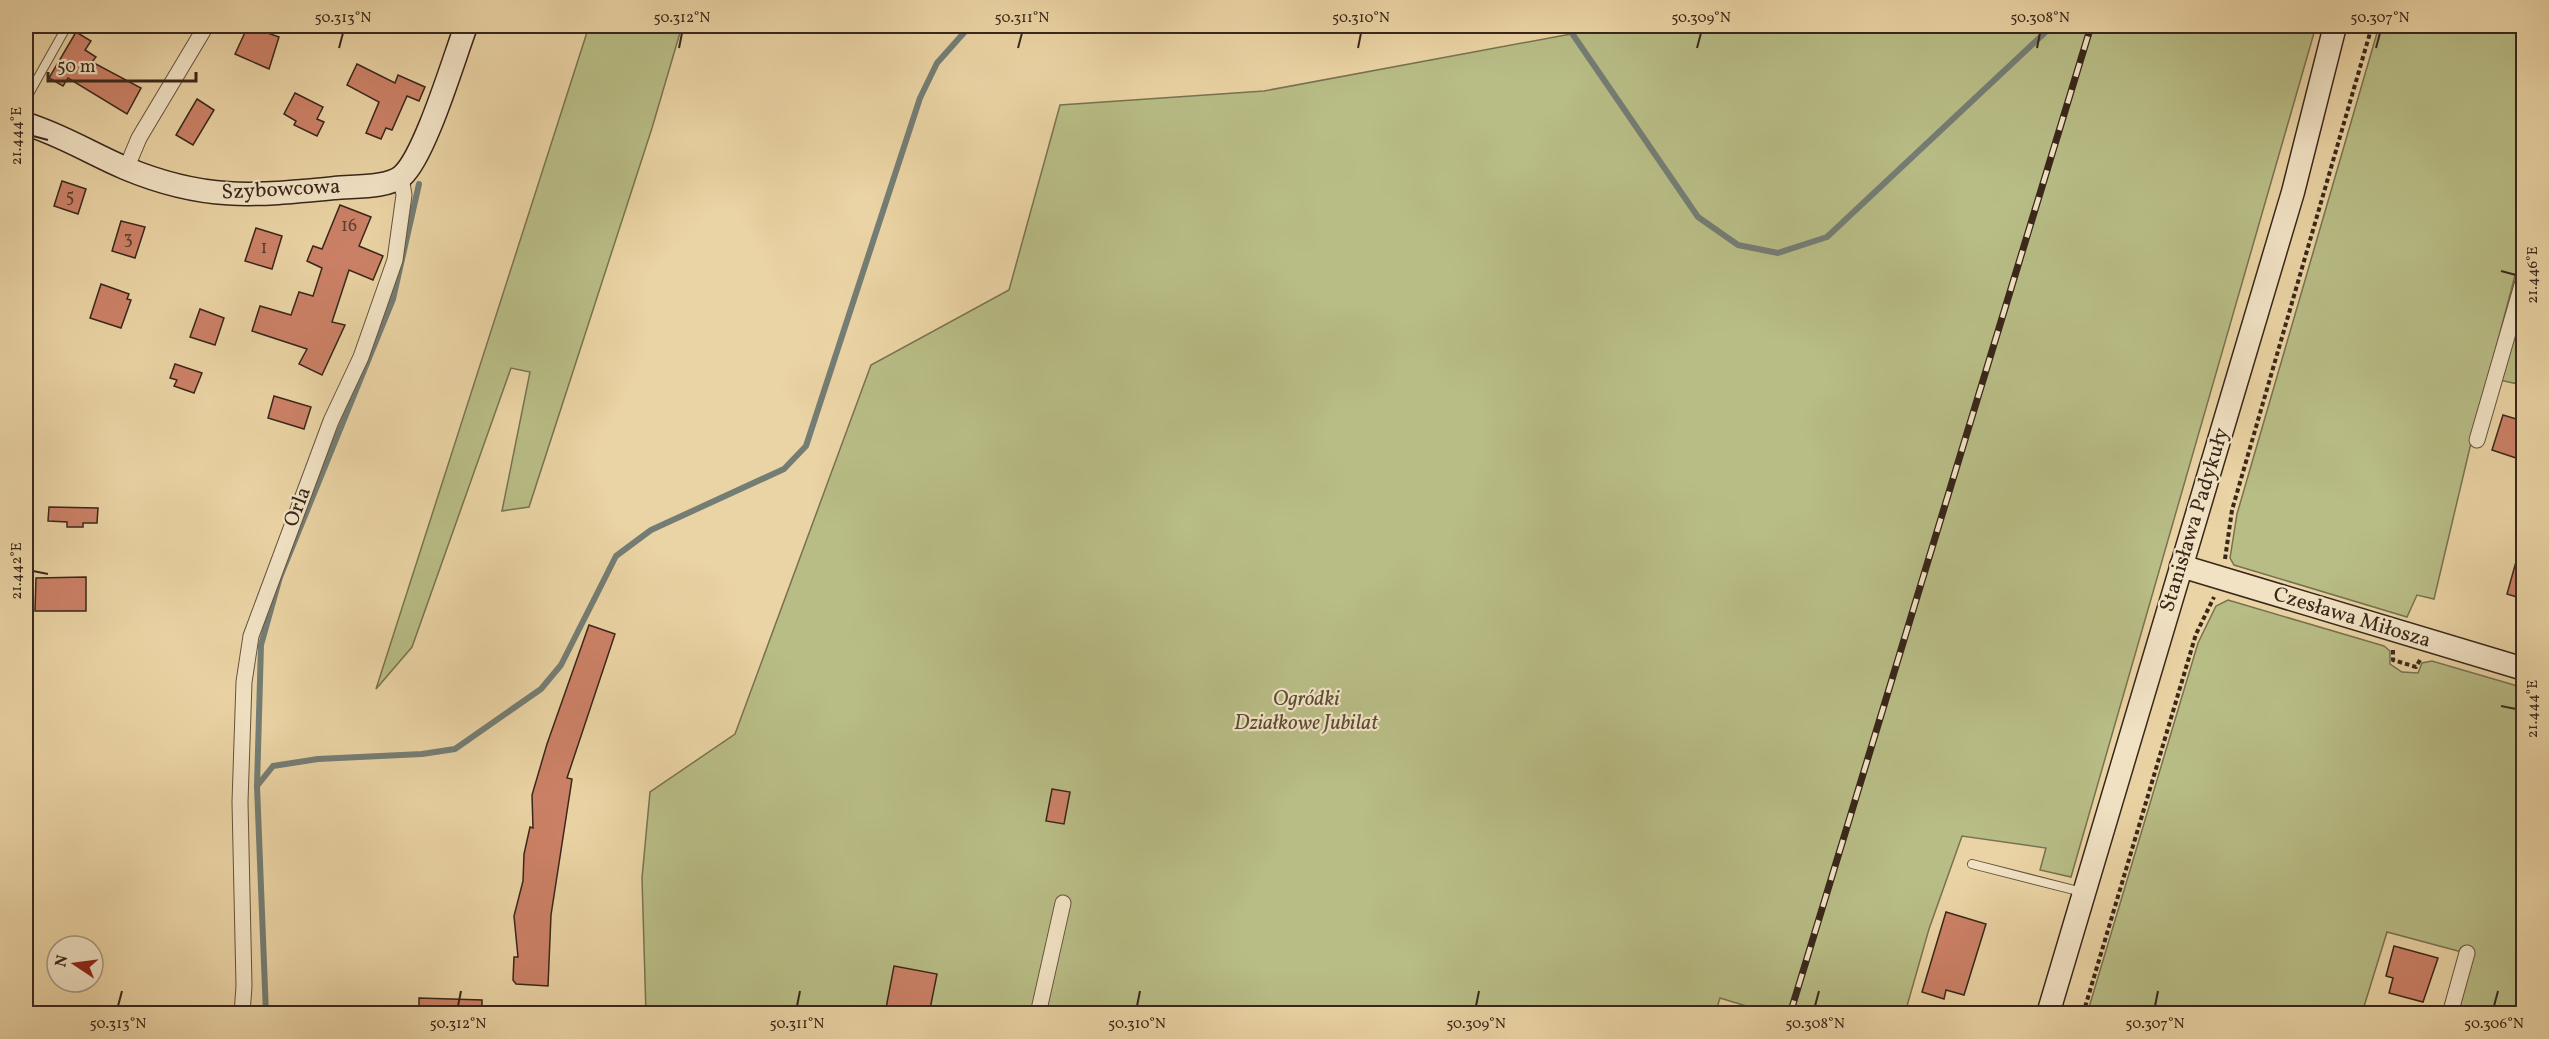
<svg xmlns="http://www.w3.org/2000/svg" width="2549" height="1039" viewBox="0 0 2549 1039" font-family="Vollkorn,serif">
  <rect width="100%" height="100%" fill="#ead3a4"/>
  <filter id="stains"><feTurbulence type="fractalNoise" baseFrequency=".00333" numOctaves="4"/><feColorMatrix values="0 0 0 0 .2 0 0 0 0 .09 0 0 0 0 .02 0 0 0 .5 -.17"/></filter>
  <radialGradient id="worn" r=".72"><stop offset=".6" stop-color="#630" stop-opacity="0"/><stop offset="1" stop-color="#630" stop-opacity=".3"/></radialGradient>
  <g fill="#b8bc85" stroke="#787250" stroke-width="1.5">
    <polygon points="589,26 682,26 652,128 529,507 502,511 530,372 511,368 412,647 376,689"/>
    <polygon points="1614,26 2316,26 2071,877 2040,870 2046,848 1962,836 1929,929 1905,1013 1769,1013 1720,998 1715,1014 646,1014 642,878 650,792 735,734 871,365 1009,290 1060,105 1264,91"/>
    <polygon points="2379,26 2523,26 2523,245 2471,443 2434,599 2417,595 2407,617 2234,565 2230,558 2237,514"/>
    <polygon points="2523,293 2523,385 2499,380"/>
    <polygon points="2228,600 2384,646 2390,651 2390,664 2402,672 2418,673 2422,663 2432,661 2514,685 2522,690 2523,1013 2456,1013 2473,955 2387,932 2362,1013 2087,1014 2198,643 2216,606"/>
  </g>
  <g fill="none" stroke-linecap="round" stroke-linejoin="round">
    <g stroke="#747d74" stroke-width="6">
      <polyline points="1567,26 1698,217 1738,245 1778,253 1827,237 2052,26"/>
      <polyline points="257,786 273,766 318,759 422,754 455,749 541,689 561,665 616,556 651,530 784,469 806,446 920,98 937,63 970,26"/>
      <polyline points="266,1014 257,786 261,645 280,577 393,299 419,184"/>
    </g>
  </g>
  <g fill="#cc8167" stroke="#39271a" stroke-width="1.5">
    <polygon points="248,26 279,37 269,69 235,54"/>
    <polygon points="76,32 91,41 85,50 96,57 92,62 141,88 127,114 68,78 63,86 49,78"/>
    <polygon points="357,64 395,83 398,75 425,87 419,101 407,96 392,130 386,128 381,139 366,133 379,102 347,85"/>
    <polygon points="295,93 323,107 317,119 324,122 317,136 294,125 296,121 284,114"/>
    <polygon points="197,99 214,110 193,145 176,135"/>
    <polygon points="62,181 86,189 78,214 54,206"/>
    <polygon points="340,205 371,217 359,246 383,256 373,280 349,270 332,322 345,325 322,375 299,364 307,349 252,331 260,306 291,315 299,292 313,296 322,268 307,261 313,246 322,249"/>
    <polygon points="121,221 145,227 135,258 112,251"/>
    <polygon points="256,228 282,236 272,269 245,261"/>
    <polygon points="101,284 129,294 127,299 131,300 121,328 90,318"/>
    <polygon points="200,309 224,318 215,345 190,337"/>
    <polygon points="175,364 202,373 194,393 174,386 177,380 170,378"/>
    <polygon points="274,396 311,407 304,429 268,418"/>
    <polygon points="2503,415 2523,421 2523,449 2519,448 2516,458 2492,450"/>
    <polygon points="49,507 98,508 97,523 83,523 83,527 67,527 67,522 48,521"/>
    <polygon points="2519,551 2523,552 2523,599 2507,594"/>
    <polygon points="86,577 86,611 35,611 36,578"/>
    <polygon points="589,625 615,634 567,778 572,779 551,915 548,986 516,984 513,980 514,957 518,957 514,916 523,881 524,854 530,827 533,828 532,795 547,744"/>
    <polygon points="1052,789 1070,792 1064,824 1046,821"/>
    <polygon points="1946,912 1986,924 1964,995 1946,990 1944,999 1922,992"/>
    <polygon points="2394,946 2438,958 2423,1002 2389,993 2393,978 2386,976"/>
    <polygon points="894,966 937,974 929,1014 886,1008"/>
    <polygon points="419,998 482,1000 482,1014 419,1014"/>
  </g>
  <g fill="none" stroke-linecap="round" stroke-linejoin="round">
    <g stroke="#65523c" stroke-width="10">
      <g id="lane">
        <polyline points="26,99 67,26"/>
        <polyline points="1972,864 2082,892"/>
      </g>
    </g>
    <g stroke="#65523c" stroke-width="17">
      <g id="street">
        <polyline points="126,169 139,138 206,26"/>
        <polyline points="2477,440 2524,278"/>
        <polyline points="242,1014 244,986 240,802 244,682 251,636 331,421 361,357 395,260 404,195 401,177"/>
        <polyline points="1038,1014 1063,903"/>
        <polyline points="2450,1014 2467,953"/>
      </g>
    </g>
    <g stroke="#39271a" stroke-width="25">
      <g id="secondary">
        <path d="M26,124C60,134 92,154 125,168C204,201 253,196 335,188C354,186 387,188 402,176C425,156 454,58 466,26"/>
        <polyline points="2181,566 2524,669"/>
        <polyline points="2048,1014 2293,192 2335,26"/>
      </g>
    </g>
    <g stroke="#39271a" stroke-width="4" stroke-dasharray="4.5 3" stroke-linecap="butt">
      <polyline points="2225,559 2232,510 2372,26"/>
      <polyline points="2393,650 2393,660 2416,667 2420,660"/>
      <polyline points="2083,1014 2196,634 2214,597"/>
    </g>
    <use href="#lane" stroke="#f1e2c4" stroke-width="8"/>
    <use href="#street" stroke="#f1e2c4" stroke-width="15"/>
    <use href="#secondary" stroke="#f1e2c4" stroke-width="22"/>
    <g stroke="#39271a" stroke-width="7">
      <polyline id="rail" points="1790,1014 2091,26"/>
    </g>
    <use href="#rail" stroke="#f1e2c4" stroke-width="4.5" stroke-dasharray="14" stroke-linecap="butt"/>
  </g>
  <path fill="none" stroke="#39271a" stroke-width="2" d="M339,48L343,33M679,48L682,33M1018,48L1022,33M1358,48L1361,33M1697,48L1701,33M2037,48L2040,33M2376,48L2380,33M33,136L48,140M2501,271L2516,275M33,571L48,574M2501,706L2516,709M118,1006L122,991M458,1006L461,991M797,1006L800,991M1137,1006L1140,991M1476,1006L1479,991M1815,1006L1819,991M2155,1006L2158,991M2494,1006L2498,991"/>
  <g text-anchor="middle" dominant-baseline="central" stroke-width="4.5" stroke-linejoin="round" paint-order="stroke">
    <g font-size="18" fill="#5e3e2d">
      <text x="70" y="197">5</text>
      <text x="349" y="226">16</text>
      <text x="128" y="239">3</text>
      <text x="264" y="248">1</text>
    </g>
    <g font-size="21" fill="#39271a" stroke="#f1e2c4">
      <text transform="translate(281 190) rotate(-3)">Szybowcowa</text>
      <text transform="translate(298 507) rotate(-69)">Orla</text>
      <text transform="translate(2195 520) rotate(-73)">Stanisława Padykuły</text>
      <text transform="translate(2352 618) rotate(17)">Czesława Miłosza</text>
    </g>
    <g font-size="21" font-style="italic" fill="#594c35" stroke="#f1e2c4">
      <text x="1306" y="699">Ogródki<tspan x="1306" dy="24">Działkowe Jubilat</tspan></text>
    </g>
  </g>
  <rect width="2549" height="1039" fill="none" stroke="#ead3a4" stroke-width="66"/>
  <g transform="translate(75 964) rotate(283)"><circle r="28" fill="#f1e2c4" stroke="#a79780" stroke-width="1.5"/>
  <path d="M0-4.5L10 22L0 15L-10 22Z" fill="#8f2418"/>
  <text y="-9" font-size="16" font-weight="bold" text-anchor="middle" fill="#39271a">N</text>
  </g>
  <path d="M48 72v9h148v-9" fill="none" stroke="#39271a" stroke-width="3"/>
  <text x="57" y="72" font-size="18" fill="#39271a" stroke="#f1e2c4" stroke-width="4.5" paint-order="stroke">50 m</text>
  <rect x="33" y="33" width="2483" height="973" fill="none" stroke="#39271a" stroke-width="2"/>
  <g font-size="15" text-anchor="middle" fill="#39271a">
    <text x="343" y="22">50.313°N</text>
    <text x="682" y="22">50.312°N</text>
    <text x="1022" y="22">50.311°N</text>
    <text x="1361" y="22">50.310°N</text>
    <text x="1701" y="22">50.309°N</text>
    <text x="2040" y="22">50.308°N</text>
    <text x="2380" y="22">50.307°N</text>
    <text transform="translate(16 136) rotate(-90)" y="5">21.444°E</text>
    <text transform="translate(2532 275) rotate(-90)" y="5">21.446°E</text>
    <text transform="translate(16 571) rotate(-90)" y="5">21.442°E</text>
    <text transform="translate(2532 709) rotate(-90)" y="5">21.444°E</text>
    <text x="118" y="1028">50.313°N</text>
    <text x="458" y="1028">50.312°N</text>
    <text x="797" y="1028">50.311°N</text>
    <text x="1137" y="1028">50.310°N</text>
    <text x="1476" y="1028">50.309°N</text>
    <text x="1815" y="1028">50.308°N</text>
    <text x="2155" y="1028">50.307°N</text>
    <text x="2494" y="1028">50.306°N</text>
  </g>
  <rect width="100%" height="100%" filter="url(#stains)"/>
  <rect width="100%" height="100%" fill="url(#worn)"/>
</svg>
